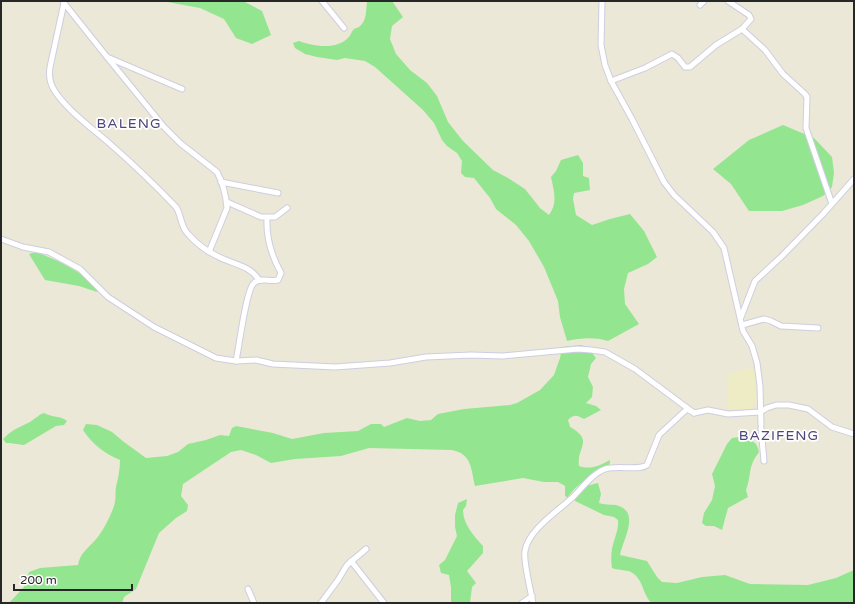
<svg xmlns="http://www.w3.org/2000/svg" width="855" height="604" viewBox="0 0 855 604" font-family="'Varela Round',sans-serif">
  <rect width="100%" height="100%" fill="#ebe8d7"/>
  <polygon fill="#eeecc5" points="755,367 757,384 756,402 751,409 728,411 728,375"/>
  <g fill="#94e590">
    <polygon points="162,1 243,1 262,11 271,35 252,44 236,38 224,19 200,8"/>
    <path d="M367,1H392L403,17L392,26L390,39L396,54L410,70L427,83L437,96L448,122L463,141L493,170L508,178L525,189L540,208L549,215C558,203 554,191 551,177L556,171L561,160L578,155L583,163V176L589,178L590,190L574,193L573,199L576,215L592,225L610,219L630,214L644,231L657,257L648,264L628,273L624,289L625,304L639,324L608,341C594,337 581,338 567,341L560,317L558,301L544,267L529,241L516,225L496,209L490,198L474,178L465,177L461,173L462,161L457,153L447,146L442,140L434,123L423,110L375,67L365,61L345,58L337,60L317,57L305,54L295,48L293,43L299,41C313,46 334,50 347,39C350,37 351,32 354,29C355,28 358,28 359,27C367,21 366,10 367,1Z"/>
    <polygon points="783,125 814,138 832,157 834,173 832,187 823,196 803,205 782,211 749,211 731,184 713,169 749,140"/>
    <path d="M36,252C58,260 82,272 98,288L97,292L79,286L45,280L29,254Z"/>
    <path d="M581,345L587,347L596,358L591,364L588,377L593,387L592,397L586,403L596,406L601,410L584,419C577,415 574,414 568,420L570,427C595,441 576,447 579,466C591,470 599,466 610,460L609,469C590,476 580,481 567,498L565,495V486L558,482H544L523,478L475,486C471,469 472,454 452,450L369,448L341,456L295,459L271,463L256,455L241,450L231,452L183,484L181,496L188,505L187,511L176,518L159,533L136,589L124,597L122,603H9L24,587L29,572L40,568L78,565C80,552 89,548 97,538C103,531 113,512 115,502C116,497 115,492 116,487C118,478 120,470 120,460C105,454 92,444 83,430L86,424L97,425L112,432L124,442L146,458L167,456L178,452L188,444L206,440L220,435L229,436L232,428L236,426L273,433L292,439L324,433L358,431L371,424H381L384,427L407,418L420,421L431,420L438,414L464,409L510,405L517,403L540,390L554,375L560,358L562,347Z"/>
    <path d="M44,413C53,418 60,415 67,421L64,425L56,426L24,445L9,443H6L3,439C11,430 20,427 30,422C35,419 38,415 44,413Z"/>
    <path d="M740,437C750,440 757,440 759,452C747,468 752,474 746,490L748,497L728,508L722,530L714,526H706L702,523L704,513L712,500L715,486L712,474L727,444L732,438Z"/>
    <path d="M598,483L601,494L599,503C606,506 614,503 621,507C639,515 622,542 620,555L647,561L657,577L662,582L677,583L702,577L725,575L750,584L808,585L836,578L854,570V603H652C643,597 644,579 631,572C627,570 617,570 612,568C611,562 611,555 612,549C614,538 619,530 618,520L614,517L604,515L575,501V497L586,486Z"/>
    <path d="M467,499L466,506L463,510C463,524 474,536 483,546V553L467,571L476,583L472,587L470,603H451V587L449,575L441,573L439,565L445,560L457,536L455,527V515L458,503Z"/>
  </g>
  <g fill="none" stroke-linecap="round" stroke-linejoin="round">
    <g stroke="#cfcde1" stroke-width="7">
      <g id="minor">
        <polyline points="322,1 344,28"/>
        <polyline points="602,1 601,45 605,65 611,81 632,119 664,182 674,195 713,232 724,248 743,331 752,346 757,363 760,386 761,425"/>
        <path d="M64,3L50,67C49,74 49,81 53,88C64,108 92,128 109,143C132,163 155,185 176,207C182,216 180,227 189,235C197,244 208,252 219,257C233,264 251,266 259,280"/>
        <polyline points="64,3 107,57 182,89"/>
        <polyline points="700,5 704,1"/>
        <polyline points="742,29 765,50 783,74 805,94 807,97 806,128 832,204"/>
        <path d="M107,57L164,127L180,143L217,172C223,183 226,196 227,208L209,252"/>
        <polyline points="611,81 645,68 672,54 678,58 685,67 690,67 716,45 742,29 751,19 749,15 728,1"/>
        <polyline points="221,182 278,193"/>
        <polyline points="227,202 261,217 275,217 287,208"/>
        <polyline points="1,239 23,247 49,252 80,269 108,297 154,327 216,358 236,361 256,360 273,364 335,367 390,363 426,357 471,355 503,356 578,349 591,350 605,352 635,369 694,413"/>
        <polyline points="741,317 755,281 782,256 823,214 854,179"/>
        <polyline points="742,325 764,319 771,321 781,326 818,328"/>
        <path d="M236,361C239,348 246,289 254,283C261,277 270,282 278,280L281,273C271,255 266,238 267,218"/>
        <polyline points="761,428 764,461"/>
        <polyline points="351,561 384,603"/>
        <polyline points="248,589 254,603"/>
        <polyline points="321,603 338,580 347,565 366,549"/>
        <polyline points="522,603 532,596"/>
        <path d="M533,603C531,592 523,561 525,551C528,530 558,511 573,497C582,488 592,474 605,469C619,465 638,471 647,465L659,435L687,409L694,413L708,410L728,414L760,412L767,408L776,405H789L808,409L832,427L854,434"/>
      </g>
    </g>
    <use href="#minor" stroke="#fff" stroke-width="5"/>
  </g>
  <g text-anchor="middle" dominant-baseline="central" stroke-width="3.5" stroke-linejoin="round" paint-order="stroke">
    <g font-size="14" letter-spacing="1" fill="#4c4679" stroke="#fff">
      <text x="129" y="123">BALENG</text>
      <text x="779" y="435">BAZIFENG</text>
    </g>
  </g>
  <rect width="855" height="604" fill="none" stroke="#272727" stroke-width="4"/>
  <path d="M14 584v6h118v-6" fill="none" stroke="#272727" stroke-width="2"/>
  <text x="20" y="584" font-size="12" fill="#272727" stroke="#ffffff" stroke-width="3" paint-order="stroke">200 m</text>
</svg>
